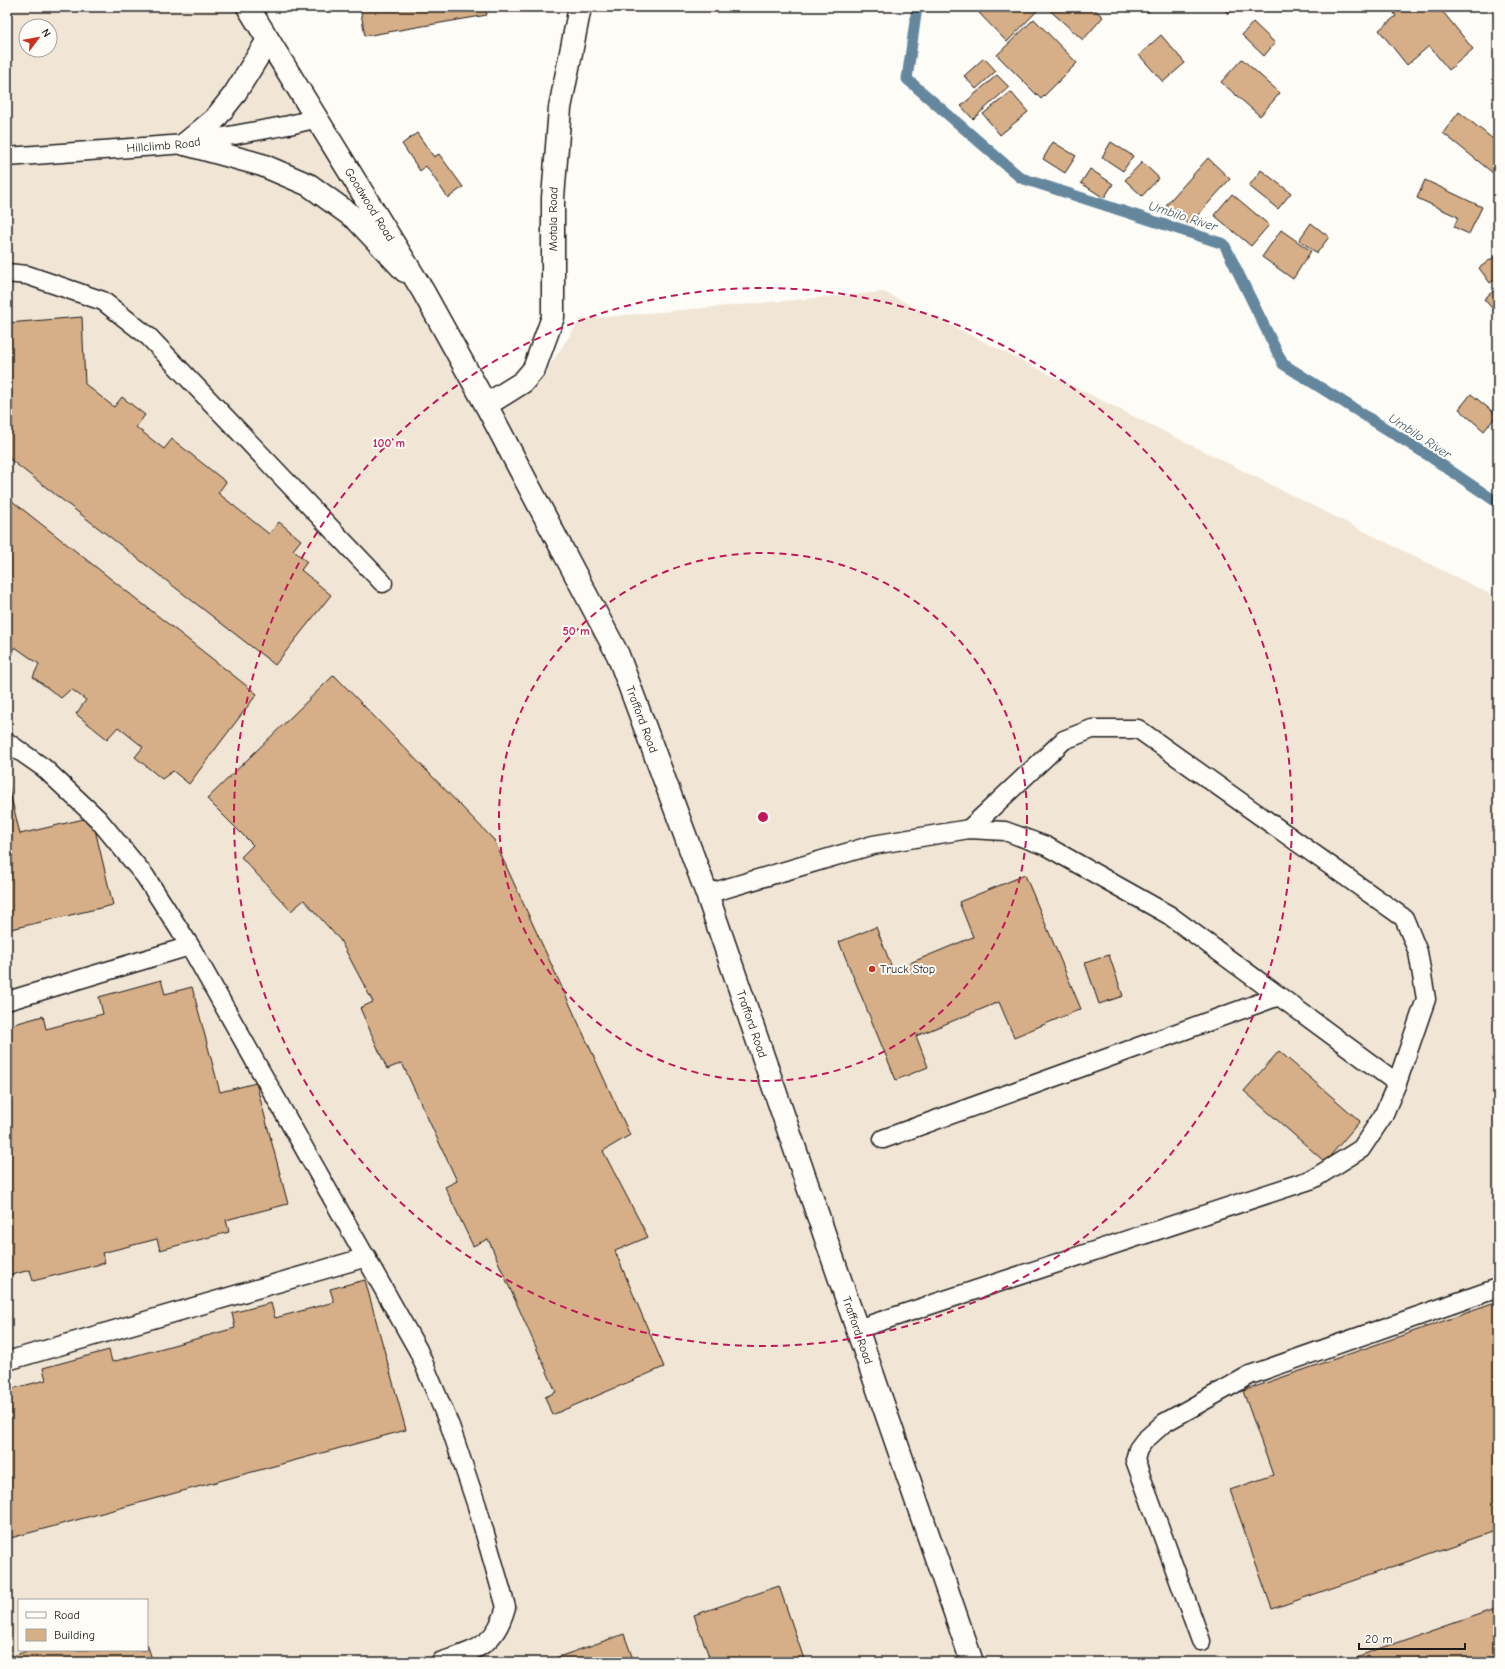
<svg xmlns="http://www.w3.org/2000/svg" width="1505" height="1669" viewBox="0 0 1505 1669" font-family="'Comic Neue',sans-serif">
  <rect width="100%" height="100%" fill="#fdfcf7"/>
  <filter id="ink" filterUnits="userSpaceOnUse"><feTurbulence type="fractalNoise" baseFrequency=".025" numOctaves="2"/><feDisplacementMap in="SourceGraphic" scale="8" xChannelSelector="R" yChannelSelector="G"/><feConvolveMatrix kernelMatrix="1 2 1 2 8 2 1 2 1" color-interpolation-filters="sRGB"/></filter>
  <g filter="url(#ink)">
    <path fill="#f1e5d5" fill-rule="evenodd" d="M7,7H255L494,407L539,381L581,319L884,292L1498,598V1662H7ZM26,26H50V50H26ZM19,1600H147V1650H19Z"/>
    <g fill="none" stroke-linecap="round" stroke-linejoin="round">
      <polyline stroke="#65879e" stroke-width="11" points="917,7 907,79 1021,178 1224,244 1283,364 1426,454 1498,503"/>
    </g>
    <g fill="#d6ae87" stroke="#1c1c1c">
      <polygon points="360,7 485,7 487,15 365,36"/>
      <polygon points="985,7 1032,7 1037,11 1007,42 979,13"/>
      <polygon points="1046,7 1092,7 1103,17 1083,40"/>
      <polygon points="1143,7 1154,7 1148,12"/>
      <polygon points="1223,7 1237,7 1228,14"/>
      <polygon points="1401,7 1439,7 1473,49 1449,70 1429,46 1407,65 1379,30 1396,16 1394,13"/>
      <polygon points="1034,19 1077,63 1041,99 997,55"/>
      <polygon points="1253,22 1275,43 1264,56 1242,35"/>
      <polygon points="1161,35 1185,63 1163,82 1139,55"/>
      <polygon points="984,58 996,71 976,89 964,76"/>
      <polygon points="1242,59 1280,93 1260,116 1221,82"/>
      <polygon points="997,75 1009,87 973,119 961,106"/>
      <polygon points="1011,92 1028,112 1000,135 983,114"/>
      <polygon points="1498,106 1498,114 1493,110"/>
      <polygon points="1459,112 1498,143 1498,177 1443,133"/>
      <polygon points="417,133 434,157 439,154 463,187 448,198 426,166 420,171 402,144"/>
      <polygon points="1053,142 1076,156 1065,173 1043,159"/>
      <polygon points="1111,142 1133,156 1123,171 1102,157"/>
      <polygon points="1208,158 1230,179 1189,225 1166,205"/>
      <polygon points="1142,162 1159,178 1142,196 1125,180"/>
      <polygon points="1090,169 1113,184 1104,198 1081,183"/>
      <polygon points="1261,170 1291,193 1278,209 1249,186"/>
      <polygon points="1425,180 1482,207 1469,234 1454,227 1458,217 1417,198"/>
      <polygon points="1232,194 1269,225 1251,246 1214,215"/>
      <polygon points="1311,223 1329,237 1317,253 1299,240"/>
      <polygon points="1281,230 1311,251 1293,279 1262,257"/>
      <polygon points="1498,254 1498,277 1490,283 1479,268"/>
      <polygon points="1498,287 1498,313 1497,314 1484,299"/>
      <polygon points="82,317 85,384 114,407 122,397 145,415 136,427 164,449 172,439 226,482 218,493 269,534 279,522 301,540 293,550 307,562 301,570 331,595 275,665 7,457 7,323"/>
      <polygon points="1471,394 1497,415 1484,431 1459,409"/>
      <polygon points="7,497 257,694 189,784 173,771 162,779 135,757 143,747 118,727 107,739 76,714 86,700 71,689 61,698 33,677 39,664 15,647 7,658"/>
      <polygon points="334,675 494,840 630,1135 603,1151 648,1237 615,1251 664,1367 552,1415 545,1397 556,1392 488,1239 473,1246 445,1187 457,1181 402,1063 387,1069 360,1008 373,1002 340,940 304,900 291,911 241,857 253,845 207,799"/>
      <polygon points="7,780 20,834 92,817 113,905 7,930"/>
      <polygon points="1025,875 1081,1009 1014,1037 999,1002 916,1036 928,1067 896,1080 839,942 876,927 893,970 973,937 959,902"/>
      <polygon points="1109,955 1123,996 1099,1004 1085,963"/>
      <polygon points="161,980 165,994 192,987 220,1092 256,1083 288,1204 226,1220 229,1232 160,1250 157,1239 102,1253 105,1263 33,1281 30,1270 7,1276 7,1026 43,1016 46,1029 103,1014 99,997"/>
      <polygon points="1279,1051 1360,1121 1325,1162 1244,1091"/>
      <polygon points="365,1280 406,1430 7,1539 7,1390 46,1380 43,1368 109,1350 112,1362 235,1328 232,1313 271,1303 275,1318 334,1302 330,1289"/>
      <polygon points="1498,1302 1498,1530 1272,1609 1230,1490 1273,1475 1243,1391"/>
      <polygon points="779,1586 805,1662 711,1662 694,1615"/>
      <polygon points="1498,1607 1498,1662 1357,1662 1356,1657"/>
      <polygon points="624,1634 634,1662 544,1662"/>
      <polygon points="147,1644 153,1662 7,1662 7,1658 30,1650 147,1650"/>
    </g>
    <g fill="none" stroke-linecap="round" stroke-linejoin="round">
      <g stroke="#1c1c1c" stroke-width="21">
        <g id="lane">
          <path id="s1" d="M7,157L185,144L289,125L318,118"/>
          <polyline points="7,273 27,275 103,301 149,337 383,583"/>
          <path d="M7,742L44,768L98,819L145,876L190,946L418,1350L450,1426L477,1506L506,1607C495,1647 475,1650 440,1662"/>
          <polyline points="707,894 873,845 969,829 1005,831 1046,846 1169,915 1397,1083"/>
          <polyline points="7,1001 190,946"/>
          <polyline points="883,1139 1279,996"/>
          <polyline points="857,1329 1313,1179 1361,1149 1383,1116 1397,1083 1426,999 1418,952 1404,918 1138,729 1092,729 1064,740 969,829"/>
          <polyline points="7,1361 367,1257"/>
          <polyline points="1201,1641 1135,1460 1138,1449 1144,1441 1164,1423 1250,1375 1498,1288"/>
        </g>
      </g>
      <g stroke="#1c1c1c" stroke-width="25">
        <g id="street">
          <polyline points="185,144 262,165 309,185 356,219 405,271"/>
          <polyline points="185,144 215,119 234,95 268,40"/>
          <path id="s2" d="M486,405L523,382L534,369L553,317V198L560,108L580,7"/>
        </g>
      </g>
      <g stroke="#1c1c1c" stroke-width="25">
        <g id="secondary">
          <path id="s3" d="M248,7L423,291L486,405L618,655L707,894L972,1662"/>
        </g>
      </g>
      <use href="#lane" stroke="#fdfcf7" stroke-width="18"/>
      <use href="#street" stroke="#fdfcf7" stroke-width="22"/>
      <use href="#secondary" stroke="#fdfcf7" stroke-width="22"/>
    </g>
  </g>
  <g fill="none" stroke="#c2185b" stroke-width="2" stroke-dasharray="7 5">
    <circle cx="763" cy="817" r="264"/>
    <circle cx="763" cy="817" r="529"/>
  </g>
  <circle fill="#c8321e" stroke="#fdfcf7" stroke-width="1.5" cx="872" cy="969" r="4"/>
  <g text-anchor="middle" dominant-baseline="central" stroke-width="4" stroke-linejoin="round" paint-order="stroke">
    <g font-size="12" fill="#1c1c1c" stroke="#fdfcf7">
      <text stroke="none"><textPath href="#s1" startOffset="157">Hillclimb Road</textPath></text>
      <text stroke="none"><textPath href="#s3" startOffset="232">Goodwood Road</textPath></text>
      <text stroke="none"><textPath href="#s2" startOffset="214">Motala Road</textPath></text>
      <text stroke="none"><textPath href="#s3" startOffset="815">Trafford Road</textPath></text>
      <text stroke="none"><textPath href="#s3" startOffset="1139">Trafford Road</textPath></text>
      <text stroke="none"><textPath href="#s3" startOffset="1463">Trafford Road</textPath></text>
    </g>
    <g font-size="12" fill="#1c1c1c" stroke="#fdfcf7" text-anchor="start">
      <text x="880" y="969">Truck Stop</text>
    </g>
    <g font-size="13" font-style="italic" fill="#475a68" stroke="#fdfcf7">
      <text transform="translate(1183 216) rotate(18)">Umbilo River</text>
      <text transform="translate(1420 436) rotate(33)">Umbilo River</text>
    </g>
  </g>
  <circle cx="763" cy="817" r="6" fill="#c2185b" stroke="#fdfcf7" stroke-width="2"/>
  <g font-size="12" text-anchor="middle" font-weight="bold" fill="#c2185b" stroke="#fdfcf7" stroke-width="4" stroke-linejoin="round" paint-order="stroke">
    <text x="389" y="447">100 m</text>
    <text x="576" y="635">50 m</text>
  </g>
  <rect width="1505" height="1669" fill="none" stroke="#fdfcf7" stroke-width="24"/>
  <rect x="12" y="12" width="1481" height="1645" fill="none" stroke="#1c1c1c" stroke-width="1.5" filter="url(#ink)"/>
  <rect x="18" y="1599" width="130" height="52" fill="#fdfcf7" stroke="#a3a29f"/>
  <rect x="26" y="1612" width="20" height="6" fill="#fdfcf7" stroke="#a3a29f"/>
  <text x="54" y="1619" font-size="12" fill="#1c1c1c">Road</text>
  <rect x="26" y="1629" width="20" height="12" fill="#d6ae87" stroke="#a3a29f"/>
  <text x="54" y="1639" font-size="12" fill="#1c1c1c">Building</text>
  <g transform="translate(38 38) rotate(58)"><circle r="19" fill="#fdfcf7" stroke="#a3a29f"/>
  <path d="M0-3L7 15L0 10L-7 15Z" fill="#c8321e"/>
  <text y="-6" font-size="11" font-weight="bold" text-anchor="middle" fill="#1c1c1c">N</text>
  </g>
  <path d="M1359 1643v6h106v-6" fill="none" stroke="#1c1c1c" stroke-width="2"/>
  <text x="1365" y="1643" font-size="12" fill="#1c1c1c" stroke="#fdfcf7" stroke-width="3" paint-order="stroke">20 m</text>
</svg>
